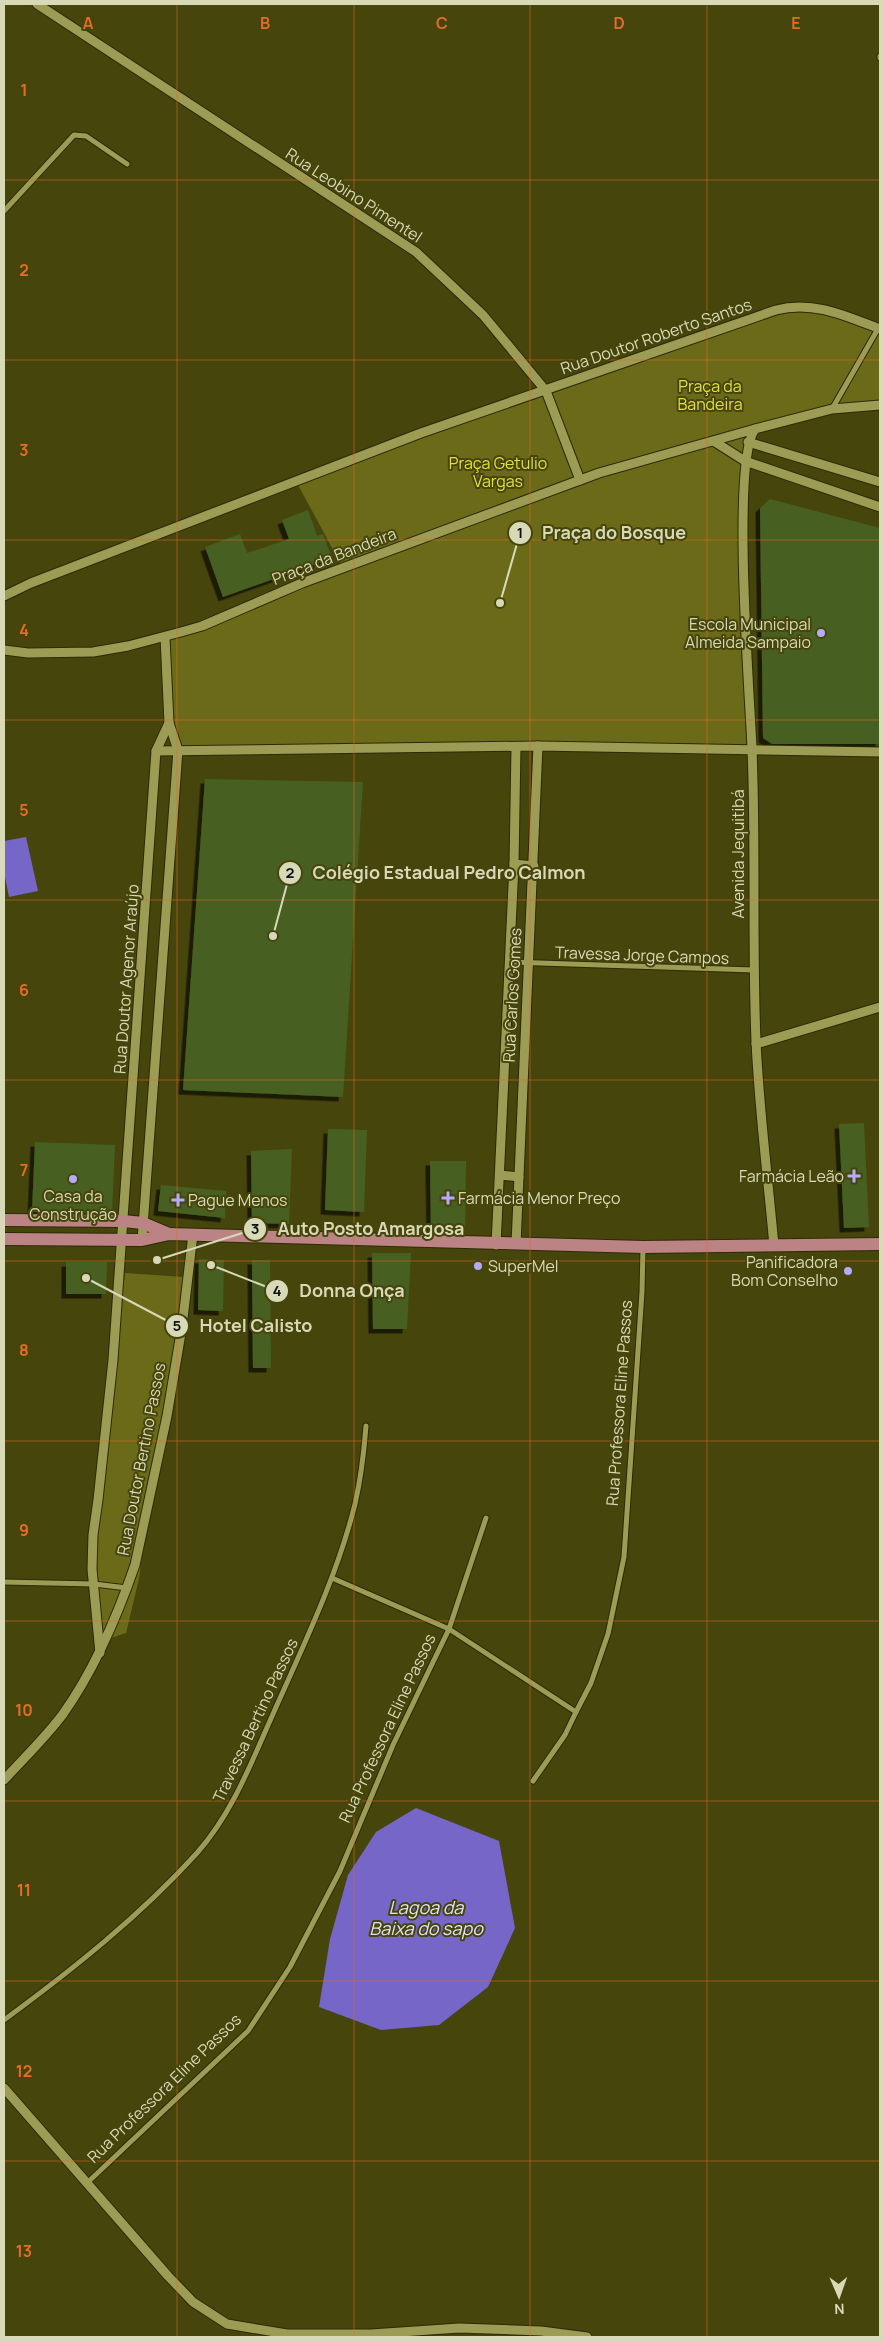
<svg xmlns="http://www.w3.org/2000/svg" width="884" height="2341" viewBox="0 0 884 2341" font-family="Manrope,sans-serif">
  <defs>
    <filter id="shadow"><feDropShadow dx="-4.5" dy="4.5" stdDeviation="0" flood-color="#0009"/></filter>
  </defs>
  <rect width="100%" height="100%" fill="#46450c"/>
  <g fill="#6b6a19">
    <polygon points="824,309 880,330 880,405 832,409 755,429 741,464 752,749 178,750 170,720 165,637 343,568 297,483 411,438 779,311"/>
    <polygon points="125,1273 184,1277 175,1366 149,1505 139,1579 126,1633 99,1642 92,1569 109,1400"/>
  </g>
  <g fill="#7666c8">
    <polygon points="26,837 38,891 9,897 4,872 4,841"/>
    <polygon points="416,1808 499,1841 515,1928 488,1987 439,2025 381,2030 319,2007 330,1939 348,1875 376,1832"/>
  </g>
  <g fill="#466022" filter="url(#shadow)">
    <polygon points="770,499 880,528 880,744 772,744 763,738 760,508"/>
    <polygon points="308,510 317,536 323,534 332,558 223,597 205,547 240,534 247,553 289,539 282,520"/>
    <polygon points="205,779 363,782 343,1097 183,1090"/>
    <polygon points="864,1123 869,1227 844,1228 839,1124"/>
    <polygon points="328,1129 367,1130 364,1212 325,1210"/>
    <polygon points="35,1142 115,1145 112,1213 32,1212"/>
    <polygon points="292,1149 289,1224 252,1223 251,1151"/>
    <polygon points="430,1161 466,1161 465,1234 431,1233"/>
    <polygon points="161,1185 226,1191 225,1218 158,1211"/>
    <polygon points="372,1253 411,1253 407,1329 373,1329"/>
    <polygon points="199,1259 224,1260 223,1311 198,1310"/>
    <polygon points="252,1260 270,1260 271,1368 253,1368"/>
    <polygon points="66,1262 107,1262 106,1294 66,1294"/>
  </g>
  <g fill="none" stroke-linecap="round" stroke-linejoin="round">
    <g stroke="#2c2b04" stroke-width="7">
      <g id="minor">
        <polyline points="880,56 880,58"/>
        <polyline points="4,211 74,135 86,136 127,164"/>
        <polyline points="832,409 879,327"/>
        <polyline points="509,962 754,970"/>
        <polyline points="332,1578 449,1629 486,1518"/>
        <polyline points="4,1582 94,1584 127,1588"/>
        <polyline points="533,1781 565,1735 576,1712"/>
        <path d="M4,2020C72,1970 140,1916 197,1853C233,1812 251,1763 273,1714C303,1646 337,1577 355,1504C361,1478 364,1452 366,1426"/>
        <polyline points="87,2183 248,2031 290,1967 340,1871 393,1745 449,1629 576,1712 591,1683 608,1634 624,1557 642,1292 643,1248"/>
      </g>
    </g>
    <g stroke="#2c2b04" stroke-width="11">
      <g id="tertiary">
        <polyline points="37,4 416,252 483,315 546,391 580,480"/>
        <polyline points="715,442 745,461 880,507"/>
        <polyline points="748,442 880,482"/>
        <path d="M4,596L31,583L421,433L776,310C813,300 846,316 880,329"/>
        <polyline points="4,650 28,653 93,652 128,646 181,632 202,626 302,583 599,473 755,429"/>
        <polyline points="156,751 538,746 880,752"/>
        <polyline points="514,864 534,866"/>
        <polyline points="756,1044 880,1007"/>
        <polyline points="500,1175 519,1177"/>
        <polyline points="142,1240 178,750 169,723 165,637"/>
        <polyline points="516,1244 538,746"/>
        <polyline points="496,1245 514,864 516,747"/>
        <path d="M774,1246C768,1178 759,1109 756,1041C752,944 756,846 752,749C750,696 731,461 755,429L832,409L880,405"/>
        <polyline points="100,1653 92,1569 93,1535 98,1500 113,1360 156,751 169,723"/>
        <path d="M4,1780C24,1758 46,1737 63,1714C95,1669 117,1617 135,1565L167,1416L182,1327L193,1234"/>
        <polyline points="4,2088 168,2276 193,2302 227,2324 287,2334 371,2334 459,2328 541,2331 587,2337"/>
      </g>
    </g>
    <g stroke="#2c2b04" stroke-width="14">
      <g id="primary">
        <polyline points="4,1220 123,1221 143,1223 169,1234"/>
        <polyline points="4,1239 142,1240 169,1234 643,1247 880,1244"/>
      </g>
    </g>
    <use href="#minor" stroke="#9d9c55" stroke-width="5"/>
    <use href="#tertiary" stroke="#9d9c55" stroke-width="9"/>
    <use href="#primary" stroke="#bc8384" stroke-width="12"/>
  </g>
  <path fill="none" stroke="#e66c26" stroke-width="1" stroke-opacity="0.55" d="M177,4V2337M354,4V2337M530,4V2337M707,4V2337M4,180H880M4,360H880M4,540H880M4,720H880M4,900H880M4,1080H880M4,1261H880M4,1441H880M4,1621H880M4,1801H880M4,1981H880M4,2161H880"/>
  <g fill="#b4acf9" stroke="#46450c" stroke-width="2">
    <circle cx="821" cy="633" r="5"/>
    <path d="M851.5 1168.5h5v5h5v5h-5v5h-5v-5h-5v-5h5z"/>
    <circle cx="73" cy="1179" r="5"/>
    <path d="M445.5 1190.5h5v5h5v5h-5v5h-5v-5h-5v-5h5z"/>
    <path d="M175.5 1192.5h5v5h5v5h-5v5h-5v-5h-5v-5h5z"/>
    <circle cx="478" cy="1266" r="5"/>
    <circle cx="848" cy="1271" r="5"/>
  </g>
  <g text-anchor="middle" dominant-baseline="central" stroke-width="4" stroke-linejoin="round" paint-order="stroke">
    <g font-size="16" fill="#d8d9b6" stroke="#46450c">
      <text transform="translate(354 195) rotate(33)">Rua Leobino Pimentel</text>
      <text transform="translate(656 336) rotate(-19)">Rua Doutor Roberto Santos</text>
      <text transform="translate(334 556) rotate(-21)">Praça da Bandeira</text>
      <text transform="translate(738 854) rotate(-90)">Avenida Jequitibá</text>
      <text transform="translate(642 955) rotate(2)">Travessa Jorge Campos</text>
      <text transform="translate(126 979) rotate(-86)">Rua Doutor Agenor Araújo</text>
      <text transform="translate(512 995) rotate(-87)">Rua Carlos Gomes</text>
      <text transform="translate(619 1403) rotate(-86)">Rua Professora Eline Passos</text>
      <text transform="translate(141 1459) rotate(-79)">Rua Doutor Bertino Passos</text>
      <text transform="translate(255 1720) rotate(-65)">Travessa Bertino Passos</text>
      <text transform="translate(387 1728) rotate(-65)">Rua Professora Eline Passos</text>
      <text transform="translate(164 2088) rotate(-44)">Rua Professora Eline Passos</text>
    </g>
    <g font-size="16" fill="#e3e035" stroke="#46450c">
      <text x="710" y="386">Praça da<tspan x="710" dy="18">Bandeira</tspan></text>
      <text x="498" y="463">Praça Getulio<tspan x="498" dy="18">Vargas</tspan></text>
    </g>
    <g font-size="16" fill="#d8d9b6" stroke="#46450c" text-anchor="end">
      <text x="811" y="624">Escola Municipal<tspan x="811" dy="18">Almeida Sampaio</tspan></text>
      <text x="844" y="1176">Farmácia Leão</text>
      <text x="73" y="1196" text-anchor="middle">Casa da<tspan x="73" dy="18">Construção</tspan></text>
      <text x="458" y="1198" text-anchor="start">Farmácia Menor Preço</text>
      <text x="188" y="1200" text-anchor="start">Pague Menos</text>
      <text x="838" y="1262">Panificadora<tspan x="838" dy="18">Bom Conselho</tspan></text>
      <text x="488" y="1266" text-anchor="start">SuperMel</text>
    </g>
    <g font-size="18" font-style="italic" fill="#e1e0fa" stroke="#46450c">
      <text x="426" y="1907">Lagoa da<tspan x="426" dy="21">Baixa do sapo</tspan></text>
    </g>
  </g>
  <g font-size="16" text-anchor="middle" font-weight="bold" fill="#e66c26" stroke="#46450c" stroke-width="4" stroke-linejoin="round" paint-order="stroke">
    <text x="88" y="29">A</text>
    <text x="265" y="29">B</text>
    <text x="442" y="29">C</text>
    <text x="619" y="29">D</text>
    <text x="796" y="29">E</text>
    <text x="24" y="96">1</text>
    <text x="24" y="276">2</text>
    <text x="24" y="456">3</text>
    <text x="24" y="636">4</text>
    <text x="24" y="816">5</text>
    <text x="24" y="996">6</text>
    <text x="24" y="1176">7</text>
    <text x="24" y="1356">8</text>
    <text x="24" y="1536">9</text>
    <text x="24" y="1716">10</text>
    <text x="24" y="1896">11</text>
    <text x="24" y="2077">12</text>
    <text x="24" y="2257">13</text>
  </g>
  <path fill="none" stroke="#d8d9b6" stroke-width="2" d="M500 603L520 533M273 936L290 873M157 1260L255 1229M211 1265L277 1291M86 1278L177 1326"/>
  <g fill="#d8d9b6" stroke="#46450c" stroke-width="2">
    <circle cx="500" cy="603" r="5"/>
    <circle cx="273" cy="936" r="5"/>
    <circle cx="157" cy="1260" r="5"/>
    <circle cx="211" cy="1265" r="5"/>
    <circle cx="86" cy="1278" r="5"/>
    <circle cx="520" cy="533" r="12"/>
    <circle cx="290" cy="873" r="12"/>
    <circle cx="255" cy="1229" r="12"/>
    <circle cx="277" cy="1291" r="12"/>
    <circle cx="177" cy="1326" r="12"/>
  </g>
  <g font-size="15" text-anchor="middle" font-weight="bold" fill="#111">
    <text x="520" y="538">1</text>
    <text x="290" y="878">2</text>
    <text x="255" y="1234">3</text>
    <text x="277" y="1296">4</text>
    <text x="177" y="1331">5</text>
  </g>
  <g font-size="18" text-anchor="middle" font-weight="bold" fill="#d8d9b6" stroke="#46450c" stroke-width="4" stroke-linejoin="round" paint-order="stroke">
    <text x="614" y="539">Praça do Bosque</text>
    <text x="449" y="879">Colégio Estadual Pedro Calmon</text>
    <text x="371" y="1235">Auto Posto Amargosa</text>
    <text x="352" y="1297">Donna Onça</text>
    <text x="256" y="1332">Hotel Calisto</text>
  </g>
  <rect width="884" height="2341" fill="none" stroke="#d8d9b6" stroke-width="10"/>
  <g transform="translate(839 2296) rotate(178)" stroke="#46450c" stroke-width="4" paint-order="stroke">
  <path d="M0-4L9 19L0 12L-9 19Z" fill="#d8d9b6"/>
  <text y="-8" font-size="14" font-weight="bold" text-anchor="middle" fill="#d8d9b6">N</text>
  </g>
</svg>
